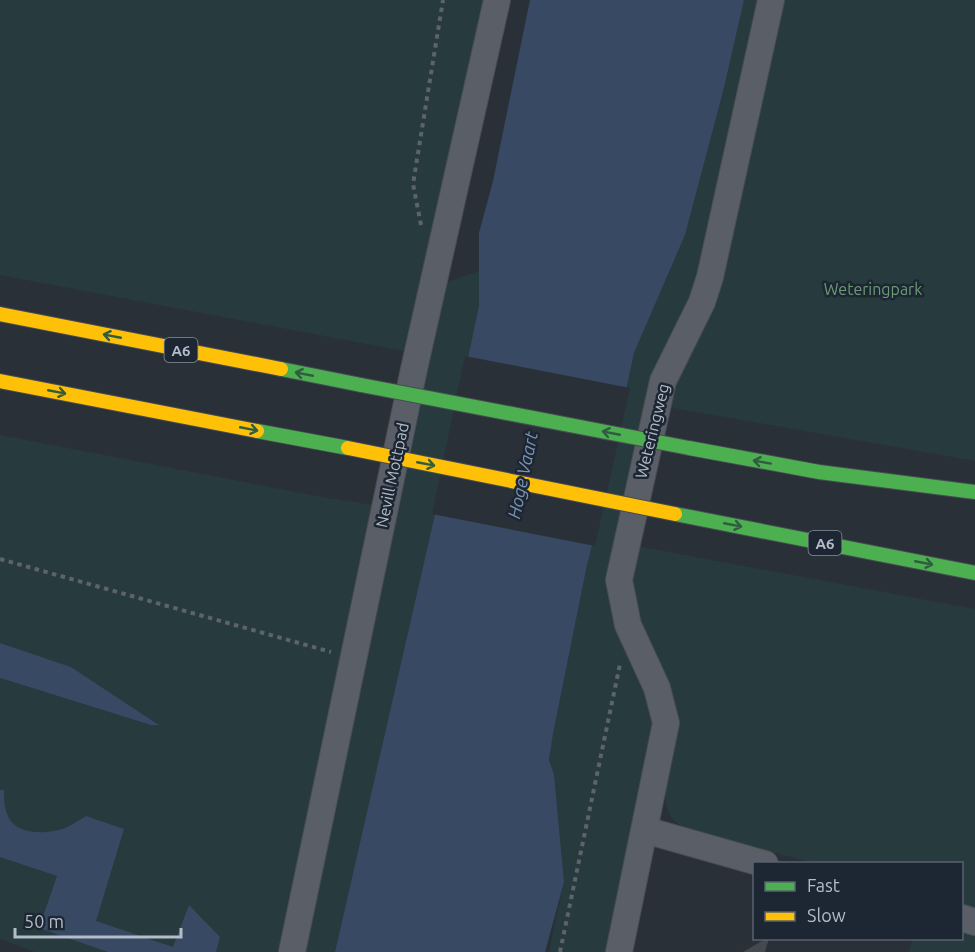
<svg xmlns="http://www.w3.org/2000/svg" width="975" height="952" viewBox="0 0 975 952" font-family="Ubuntu,sans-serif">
  <rect width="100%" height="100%" fill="#2a3038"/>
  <g fill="#273a3e">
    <polygon points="0,0 486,0 451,161 404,351 0,275"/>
    <polygon points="744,0 761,0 709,257 623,533 657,714 608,952 549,952 564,882 554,774 549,760 553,734 587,565 599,518 634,353 685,235 724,88"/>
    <polygon points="781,0 975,0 975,461 662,406"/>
    <polygon points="479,271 479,305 441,488 335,952 302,952 439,285"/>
    <polygon points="0,435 322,497 380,506 314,812 279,952 35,952 0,939 0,678 151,725 158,724 71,667 0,643"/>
    <path d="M632,545L975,609V908L962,904V864L813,863L691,830C672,824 663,810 666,790L663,789L672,744L627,595Z"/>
    <polygon points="962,930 975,934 975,952 909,952 912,939 962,938"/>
  </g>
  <g fill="#384963">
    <polygon points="530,0 744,0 724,88 685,235 634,353 599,518 587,565 553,734 549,760 554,774 564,882 545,952 335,952 441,488 479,305 479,233 493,181"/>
    <polygon points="0,643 71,667 159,725 151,725 0,678"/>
    <path d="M0,790H4C4,800 4,809 9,818C18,836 49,834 65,828C72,825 79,820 86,816L124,829L96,921L173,947L189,905L220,937L216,952H108L39,928L57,876L0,857Z"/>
  </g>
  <polygon fill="#2a3038" points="465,356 630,388 595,546 432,514"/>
  <polygon fill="#444950" points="767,938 769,938 765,952 743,952"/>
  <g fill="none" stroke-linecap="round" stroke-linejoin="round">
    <g stroke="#484c53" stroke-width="28">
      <g id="street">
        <polyline points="645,830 765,864"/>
        <polyline points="962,918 975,922"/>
        <polyline points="292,952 414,369 497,0"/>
        <polyline points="619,952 666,723 657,688 628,625 619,580 663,381 702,302 710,277 771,0"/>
      </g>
    </g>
    <g stroke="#474c53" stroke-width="16">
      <g id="fast">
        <polyline points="281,369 361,385"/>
        <polyline points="257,431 348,448"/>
        <polyline points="689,448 819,472 975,492"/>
        <polyline points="675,514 975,573"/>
      </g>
    </g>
    <g stroke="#474c53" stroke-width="16">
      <g id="slow">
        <polyline points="0,314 281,369"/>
        <polyline points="0,381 257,431"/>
      </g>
    </g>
    <g stroke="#5d636a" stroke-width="4" stroke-dasharray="4.5 4.5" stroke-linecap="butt">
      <polyline points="421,225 413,184 443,0"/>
      <polyline points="0,559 331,652"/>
      <polyline points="560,952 620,664"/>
    </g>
    <use href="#street" stroke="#5a5e66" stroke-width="26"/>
    <use href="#fast" stroke="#4caf50" stroke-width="14"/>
    <use href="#slow" stroke="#ffc107" stroke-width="14"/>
    <g stroke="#474c53" stroke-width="16" stroke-linecap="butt">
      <polyline id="fast-bridge" points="361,385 689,448"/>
    </g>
    <g stroke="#474c53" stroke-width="16" stroke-linecap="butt">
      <polyline id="slow-bridge" points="348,448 675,514"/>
    </g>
    <use href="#fast-bridge" stroke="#4caf50" stroke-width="14"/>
    <use href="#slow-bridge" stroke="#ffc107" stroke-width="14"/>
  </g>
  <defs><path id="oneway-shaft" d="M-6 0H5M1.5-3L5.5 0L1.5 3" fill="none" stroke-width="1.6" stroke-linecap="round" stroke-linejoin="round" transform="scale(1.5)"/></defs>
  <g stroke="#305d3f">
    <use href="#oneway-shaft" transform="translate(112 336) rotate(-169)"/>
    <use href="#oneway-shaft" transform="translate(304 374) rotate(-169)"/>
    <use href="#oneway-shaft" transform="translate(57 392) rotate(11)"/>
    <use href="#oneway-shaft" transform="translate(249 429) rotate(11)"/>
    <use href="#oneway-shaft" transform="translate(611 433) rotate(-169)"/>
    <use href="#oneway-shaft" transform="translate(762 462) rotate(-170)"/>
    <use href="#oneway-shaft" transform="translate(426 464) rotate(11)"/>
    <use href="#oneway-shaft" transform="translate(733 525) rotate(11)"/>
    <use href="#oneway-shaft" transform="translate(924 563) rotate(11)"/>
  </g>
  <g text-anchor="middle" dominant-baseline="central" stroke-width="5" stroke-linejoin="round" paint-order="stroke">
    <g fill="#1d2633" stroke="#878f9c" stroke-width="1.5">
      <rect x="164.5" y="338" width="33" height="24" rx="4.5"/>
      <rect x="808.5" y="531" width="33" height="24" rx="4.5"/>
    </g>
    <g font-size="15" font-weight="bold" fill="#b4bcc9">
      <text x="181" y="350">A6</text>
      <text x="825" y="543">A6</text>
    </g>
    <g font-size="16" fill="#6b9a76" stroke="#1d2633">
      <text x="873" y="289">Weteringpark</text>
    </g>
    <g font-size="16" fill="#b4bcc9" stroke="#1d2633">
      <text transform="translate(652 431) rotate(-76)">Weteringweg</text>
      <text transform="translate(392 475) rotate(-78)">Nevill Mottpad</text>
    </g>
    <g font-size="18" font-style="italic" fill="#7c92b1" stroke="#1d2633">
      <text transform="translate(522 475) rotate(-78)">Hoge Vaart</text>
    </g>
  </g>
  <rect x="753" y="862" width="210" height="78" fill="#1d2633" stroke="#59626f" stroke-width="1.5"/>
  <rect x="765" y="882" width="30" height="9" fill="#4caf50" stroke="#59626f" stroke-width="1.5"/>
  <text x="807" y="892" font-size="18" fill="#b4bcc9">Fast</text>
  <rect x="765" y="912" width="30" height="9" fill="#ffc107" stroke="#59626f" stroke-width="1.5"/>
  <text x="807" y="922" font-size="18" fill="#b4bcc9">Slow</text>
  <path d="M15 928v9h166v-9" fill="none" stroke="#b4bcc9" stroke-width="3"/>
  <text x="24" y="928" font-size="18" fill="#b4bcc9" stroke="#1d2633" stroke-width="4.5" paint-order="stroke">50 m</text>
</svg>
